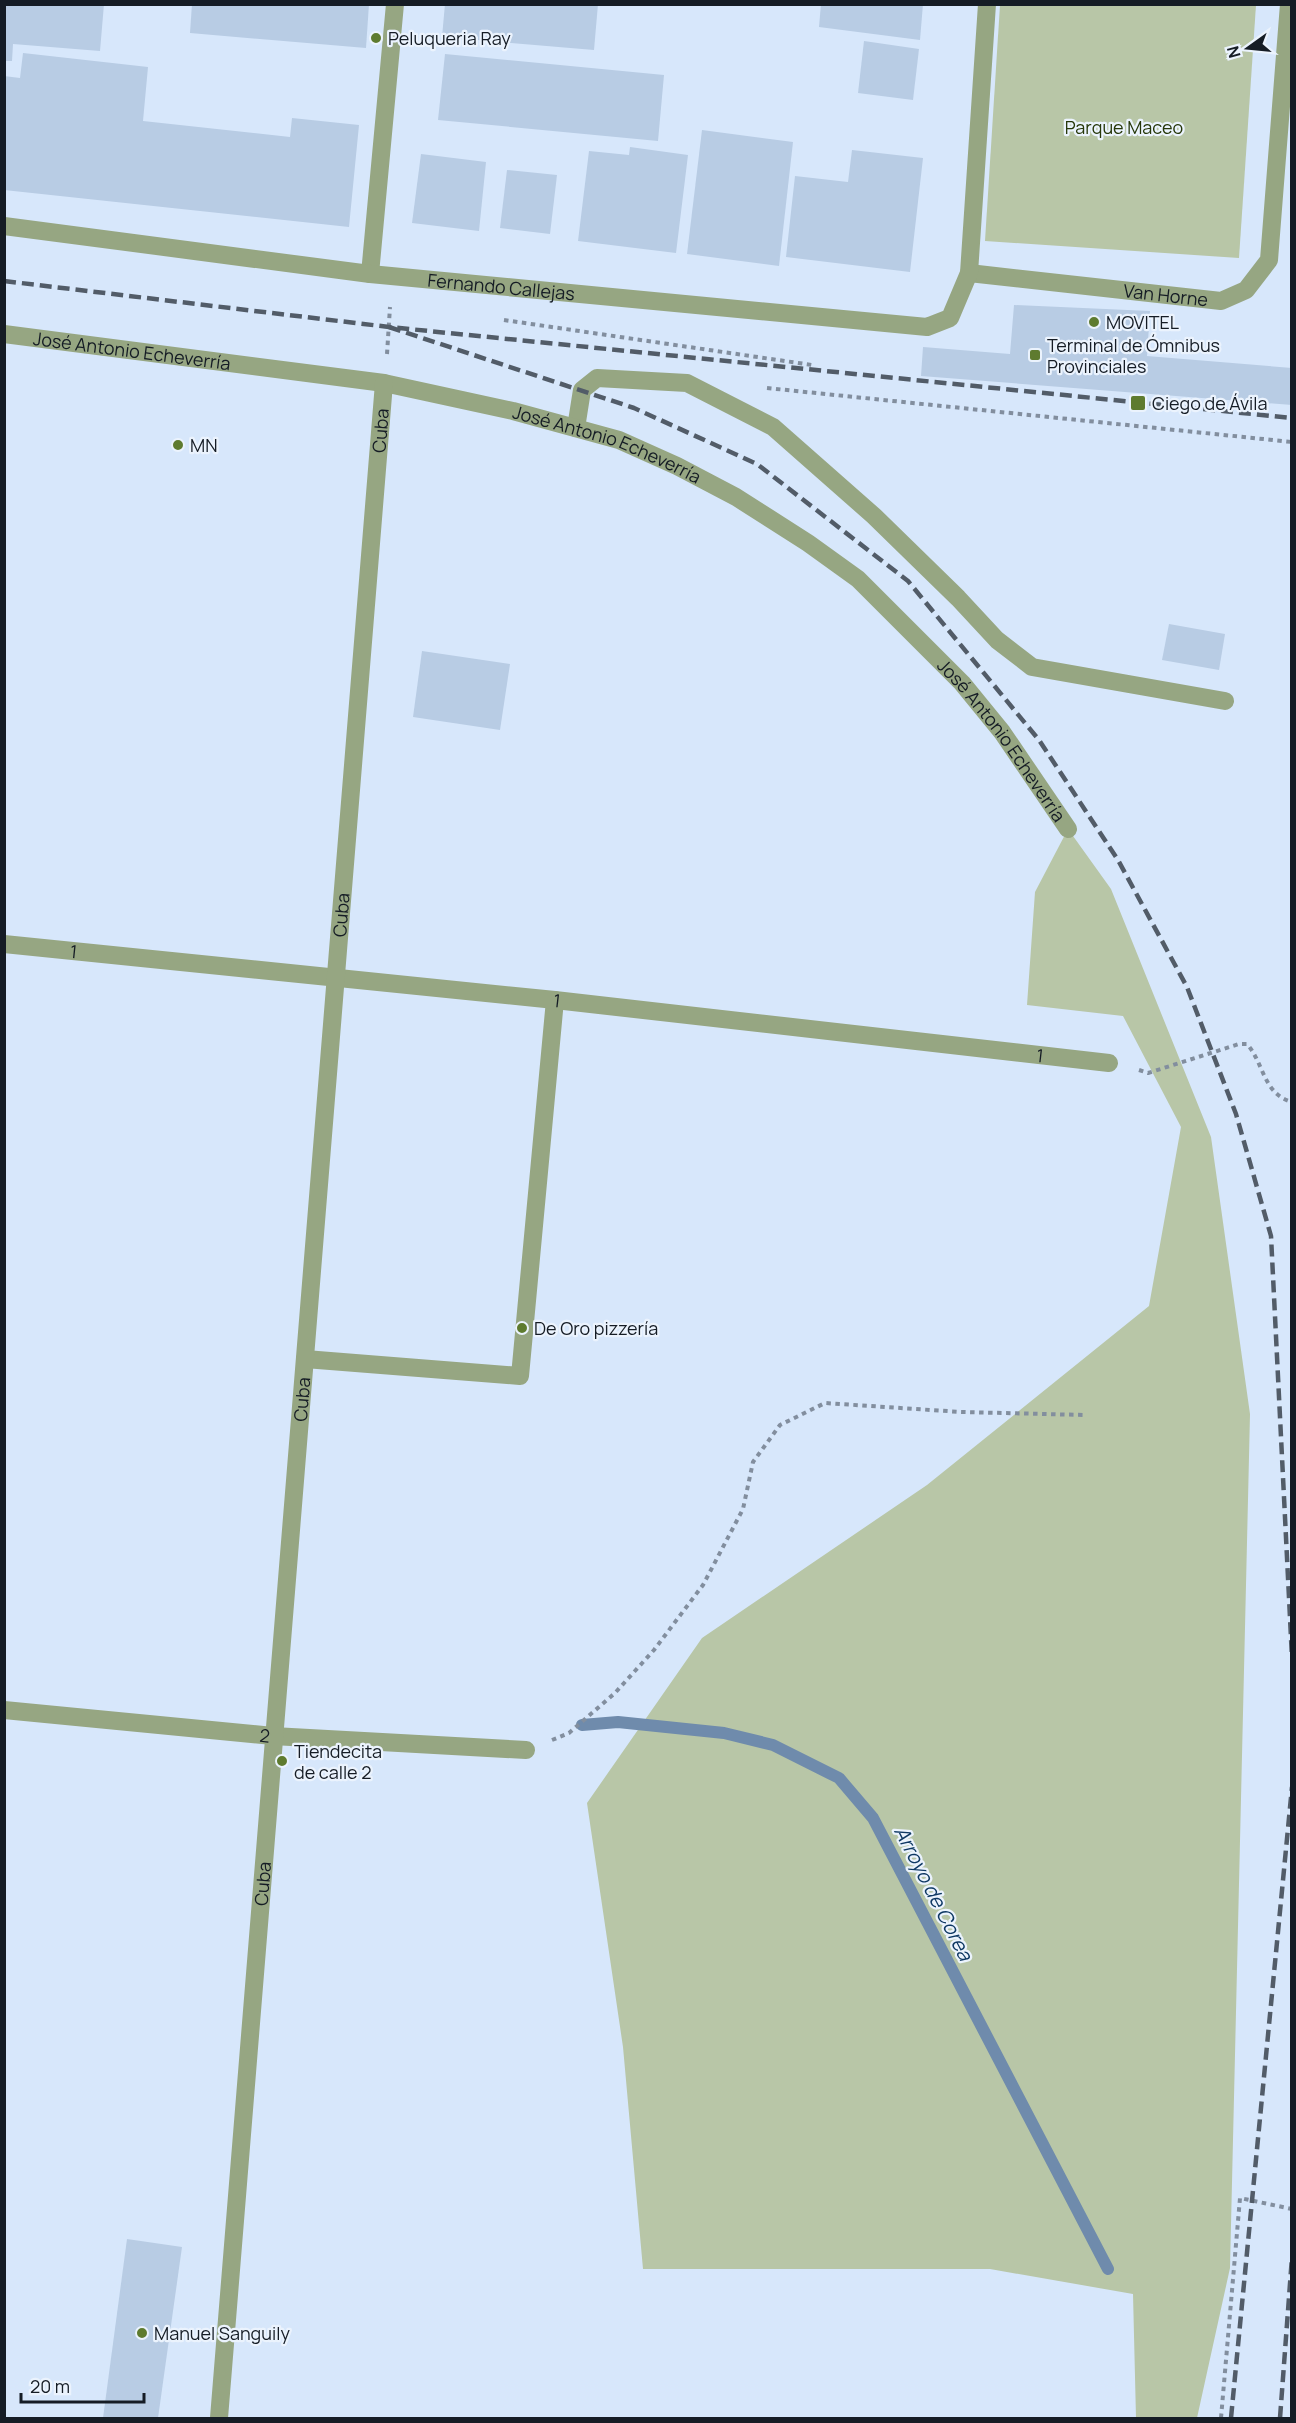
<svg xmlns="http://www.w3.org/2000/svg" width="1296" height="2423" viewBox="0 0 1296 2423" font-family="Manrope,sans-serif">
  <rect width="100%" height="100%" fill="#d7e7fb"/>
  <g fill="#b8c6a7">
    <polygon points="1000,5 1256,5 1239,258 985,241"/>
    <polygon points="1068,829 1111,889 1211,1137 1250,1414 1230,2268 1197,2418 1136,2418 1133,2294 990,2269 643,2269 623,2047 587,1803 702,1638 927,1485 1149,1306 1181,1127 1123,1016 1027,1005 1035,892"/>
  </g>
  <g fill="none" stroke-linecap="round" stroke-linejoin="round">
    <polyline stroke="#6f8bac" stroke-width="12" points="582,1725 618,1722 724,1733 773,1745 839,1778 873,1818 1108,2269"/>
  </g>
  <g fill="#b8cce4">
    <polygon points="4,4 104,4 100,51 13,44 12,61 4,61"/>
    <polygon points="192,4 369,4 366,48 190,33"/>
    <polygon points="445,4 598,4 594,50 442,37"/>
    <polygon points="821,4 923,4 920,40 819,27"/>
    <polygon points="864,41 919,49 913,100 858,93"/>
    <polygon points="23,53 148,67 143,121 290,137 292,118 359,125 349,227 4,190 4,76 20,78"/>
    <polygon points="445,54 664,75 658,141 438,120"/>
    <polygon points="702,130 793,142 779,266 687,254"/>
    <polygon points="630,147 688,155 676,253 578,241 589,151 629,155"/>
    <polygon points="852,150 923,158 910,272 786,257 795,176 848,182"/>
    <polygon points="421,154 486,162 479,231 412,223"/>
    <polygon points="507,170 557,175 550,234 500,228"/>
    <polygon points="1014,305 1150,311 1147,356 1292,368 1292,405 921,376 923,347 1010,354"/>
    <polygon points="1169,624 1225,634 1219,670 1162,660"/>
    <polygon points="422,651 510,664 500,730 413,717"/>
    <polygon points="127,2239 182,2247 158,2418 103,2418"/>
  </g>
  <g fill="none" stroke-linecap="round" stroke-linejoin="round">
    <g stroke="#828e9e" stroke-width="4" stroke-dasharray="4.5 4.5" stroke-linecap="butt">
      <polyline points="504,320 812,365"/>
      <polyline points="387,354 390,307"/>
      <polyline points="767,388 1292,442"/>
      <path d="M1139,1070L1148,1073L1239,1044H1247C1264,1063 1263,1094 1292,1102"/>
      <polyline points="552,1740 569,1733 615,1693 654,1650 703,1585 743,1509 753,1462 780,1425 825,1403 961,1412 1086,1415"/>
      <polyline points="1221,2418 1240,2198 1292,2209"/>
    </g>
    <g stroke="#96a682" stroke-width="18">
      <polyline points="576,428 582,390 597,378 687,383 773,427 874,516 958,598 997,640 1032,667 1225,701"/>
      <polyline points="305,1359 520,1376 555,1000"/>
    </g>
    <g stroke="#96a682" stroke-width="18">
      <path id="s1" d="M969,273L1221,301L1246,290L1269,260L1289,4"/>
      <polyline points="370,274 395,4"/>
      <path id="s2" d="M4,334L384,383L513,411L619,440L677,466L736,497L808,543L858,579L962,683L1002,732L1068,829"/>
      <path id="s3" d="M4,944L555,1000L1109,1063"/>
      <path id="s4" d="M4,1710L273,1736L526,1750"/>
      <path id="s5" d="M219,2418L384,383"/>
    </g>
    <path stroke="#96a682" stroke-width="18" id="s6" d="M4,226L370,274L927,327L950,318L969,273L987,4"/>
    <g stroke="#525c68" stroke-width="4.5" stroke-dasharray="12 6" stroke-linecap="butt">
      <polyline points="4,281 389,327 1292,418"/>
      <polyline points="389,327 634,408 757,464 908,581 1039,740 1118,860 1187,987 1236,1114 1271,1236 1292,1658"/>
      <polyline points="1231,2418 1292,1787"/>
      <polyline points="1280,2418 1292,2257"/>
    </g>
  </g>
  <g fill="#5e7b2f" stroke="#ebf3fd" stroke-width="2">
    <circle cx="376" cy="38" r="6"/>
    <circle cx="1094" cy="322" r="6"/>
    <rect x="1029" y="349" width="12" height="12" rx="3"/>
    <rect x="1130" y="395" width="16" height="16" rx="3"/>
    <circle cx="178" cy="445" r="6"/>
    <circle cx="522" cy="1328" r="6"/>
    <circle cx="282" cy="1761" r="6"/>
    <circle cx="142" cy="2333" r="6"/>
  </g>
  <g text-anchor="middle" dominant-baseline="central" stroke-width="4.5" stroke-linejoin="round" paint-order="stroke">
    <g font-size="18" fill="#151c25" stroke="#ebf3fd" text-anchor="start">
      <text x="388" y="38">Peluqueria Ray</text>
      <text x="1106" y="322">MOVITEL</text>
      <text x="1047" y="345">Terminal de Ómnibus<tspan x="1047" dy="21">Provinciales</tspan></text>
      <text x="1152" y="403">Ciego de Ávila</text>
      <text x="190" y="445">MN</text>
      <text x="534" y="1328">De Oro pizzería</text>
      <text x="294" y="1751">Tiendecita<tspan x="294" dy="21">de calle 2</tspan></text>
      <text x="154" y="2333">Manuel Sanguily</text>
    </g>
    <g font-size="18" fill="#263709" stroke="#ebf3fd">
      <text x="1124" y="127">Parque Maceo</text>
    </g>
    <g font-size="18" fill="#151c25" stroke="#ebf3fd">
      <text stroke="none"><textPath href="#s6" startOffset="501">Fernando Callejas</textPath></text>
      <text stroke="none"><textPath href="#s1" startOffset="198">Van Horne</textPath></text>
      <text stroke="none"><textPath href="#s2" startOffset="129">José Antonio Echeverría</textPath></text>
      <text stroke="none"><textPath href="#s5" startOffset="1994">Cuba</textPath></text>
      <text stroke="none"><textPath href="#s2" startOffset="615">José Antonio Echeverría</textPath></text>
      <text stroke="none"><textPath href="#s2" startOffset="1119">José Antonio Echeverría</textPath></text>
      <text stroke="none"><textPath href="#s5" startOffset="1508">Cuba</textPath></text>
      <text stroke="none"><textPath href="#s3" startOffset="70">1</textPath></text>
      <text stroke="none"><textPath href="#s3" startOffset="556">1</textPath></text>
      <text stroke="none"><textPath href="#s3" startOffset="1042">1</textPath></text>
      <text stroke="none"><textPath href="#s5" startOffset="1022">Cuba</textPath></text>
      <text stroke="none"><textPath href="#s4" startOffset="262">2</textPath></text>
      <text stroke="none"><textPath href="#s5" startOffset="536">Cuba</textPath></text>
    </g>
    <g font-size="20" font-style="italic" fill="#0e3863" stroke="#ebf3fd">
      <text transform="translate(934 1893) rotate(63)">Arroyo de Corea</text>
    </g>
  </g>
  <rect width="1296" height="2423" fill="none" stroke="#151c25" stroke-width="12"/>
  <g transform="translate(1248 48) rotate(255)" stroke="#ebf3fd" stroke-width="4.5" paint-order="stroke">
  <path d="M0-4.5L10 22L0 15L-10 22Z" fill="#151c25"/>
  <text y="-9" font-size="16" font-weight="bold" text-anchor="middle" fill="#151c25">N</text>
  </g>
  <path d="M21 2393v9h123v-9" fill="none" stroke="#151c25" stroke-width="3"/>
  <text x="30" y="2393" font-size="18" fill="#151c25" stroke="#ebf3fd" stroke-width="4.5" paint-order="stroke">20 m</text>
</svg>
